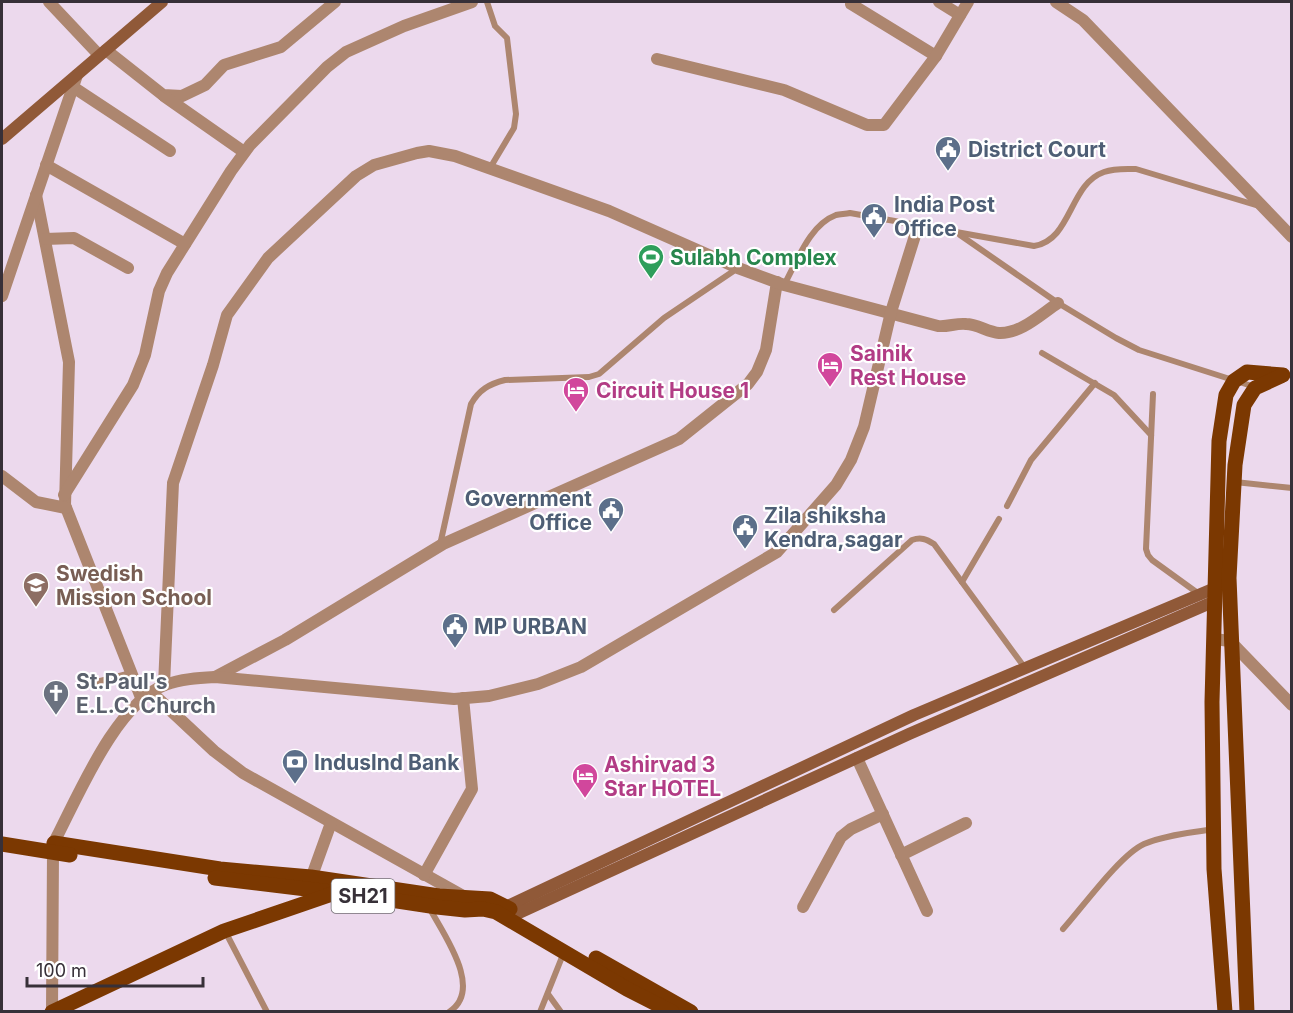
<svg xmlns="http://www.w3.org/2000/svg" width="1293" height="1013" viewBox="0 0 1293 1013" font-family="Inter,sans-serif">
  <rect width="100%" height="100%" fill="#ecd9ed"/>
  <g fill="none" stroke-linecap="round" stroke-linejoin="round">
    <g stroke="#ad866f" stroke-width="6">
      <polyline points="487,2 495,26 507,38 516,114 514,128 490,168"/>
      <polyline points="960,235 1058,303 1116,338 1139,350 1255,387"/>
      <path d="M784,285C797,262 809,225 836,215C840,214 846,214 850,213L1034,246C1072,240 1069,184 1104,172C1115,168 1125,169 1136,169L1259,206"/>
      <polyline points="1042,353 1114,395 1151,435"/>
      <polyline points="1153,394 1146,549 1148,555 1152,560 1199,594"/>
      <polyline points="1235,482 1292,488"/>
      <polyline points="1007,506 1031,460 1095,383"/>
      <path d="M440,545L471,404C479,390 489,384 505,380L589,377L599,374L664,318L738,268"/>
      <polyline points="962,582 999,519"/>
      <path d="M834,610L912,540C921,537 926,539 934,544L1025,668"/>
      <polyline points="81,686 131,673"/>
      <path d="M430,909C444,935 484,990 449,1012"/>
      <path d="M1063,929C1082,908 1120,855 1144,844C1165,835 1191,833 1213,829"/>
      <polyline points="225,931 267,1012"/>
      <polyline points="548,994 561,1012"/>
      <polyline points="540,1012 564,952"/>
    </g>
    <g stroke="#ad866f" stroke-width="12">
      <polyline points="49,2 99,55"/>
      <polyline points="939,2 960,15"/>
      <polyline points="1056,2 1083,20 1292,237"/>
      <polyline points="851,4 936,56"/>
      <polyline points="106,50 163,95 182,96 205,85 224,65 281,47 335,2"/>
      <polyline points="657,59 784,90 867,125 884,125 936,56 968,2"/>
      <polyline points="73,87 170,151"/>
      <polyline points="164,96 244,152"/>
      <polyline points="46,165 185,244"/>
      <polyline points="36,195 69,362 65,505 142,700"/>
      <polyline points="45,239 74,238 128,268"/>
      <polyline points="2,296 77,75"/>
      <polyline points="2,476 36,502 66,508"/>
      <polyline points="64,495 133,385 145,355 159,291 167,273 231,171 250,145 327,67 346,52 404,26 472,2"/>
      <polyline points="1214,639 1230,641 1292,705"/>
      <polyline points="215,677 285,640 443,544 679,439 748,384 757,372 766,350 777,282"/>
      <path d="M164,685L173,483L213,365L227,315L268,258L356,176L374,165L417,153L429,151L455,156L609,211L738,268L784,285L938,326C948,327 956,323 966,324C977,324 988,332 999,333C1021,334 1041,314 1058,303"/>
      <polyline points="151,692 214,751 243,773 465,897"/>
      <polyline points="857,758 927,911"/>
      <path d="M51,848C76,802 114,704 165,685C181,679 198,678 215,677L454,699L489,696L538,684L581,667L777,552L836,485L851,460L864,427L891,312L918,226"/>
      <polyline points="901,855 966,823"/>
      <polyline points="424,875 472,789 463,698"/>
      <polyline points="309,884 331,823"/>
      <polyline points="803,907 841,837 851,829 883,814"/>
      <polyline points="52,1011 53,853"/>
    </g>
    <g stroke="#905938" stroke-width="12">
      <polyline points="2,139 162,2"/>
      <polyline points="499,910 914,715 1215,588"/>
      <polyline points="508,918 909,734 1215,601"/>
    </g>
    <g stroke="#7b3801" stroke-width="15">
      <polyline points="54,843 220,869 311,877 439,896 490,899 510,909"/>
      <polyline points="2,844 70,855"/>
      <polyline points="215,878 331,892"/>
      <polyline points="596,958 691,1012"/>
      <polyline points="52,1012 224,931 338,892 437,907 465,910 483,909 496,912 627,989 672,1012"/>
      <polyline points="1225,1012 1214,869 1212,702 1219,441 1226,395 1234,381 1247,372 1283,375"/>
      <polyline points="1247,1012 1229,578 1235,465 1244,405 1255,388 1281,376"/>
    </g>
  </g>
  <defs>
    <g id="civic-pin" transform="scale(1.35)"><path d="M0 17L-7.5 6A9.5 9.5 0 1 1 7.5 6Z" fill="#5c6f8a" stroke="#fff"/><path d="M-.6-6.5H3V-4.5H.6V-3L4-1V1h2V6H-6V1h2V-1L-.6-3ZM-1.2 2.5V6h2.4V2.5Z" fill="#fff"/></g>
    <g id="stadium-pin" transform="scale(1.35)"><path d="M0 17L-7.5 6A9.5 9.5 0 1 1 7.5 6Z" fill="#2e9e5b" stroke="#fff"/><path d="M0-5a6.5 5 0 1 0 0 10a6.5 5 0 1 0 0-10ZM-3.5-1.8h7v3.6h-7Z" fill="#fff"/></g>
    <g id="hotel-pin" transform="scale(1.35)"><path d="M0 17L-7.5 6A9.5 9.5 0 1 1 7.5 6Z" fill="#d1479c" stroke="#fff"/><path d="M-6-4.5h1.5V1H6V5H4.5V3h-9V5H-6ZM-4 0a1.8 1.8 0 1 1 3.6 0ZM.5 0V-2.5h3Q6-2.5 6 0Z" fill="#fff"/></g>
    <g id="school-pin" transform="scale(1.35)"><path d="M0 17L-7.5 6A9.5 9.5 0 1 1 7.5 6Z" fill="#8d6e63" stroke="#fff"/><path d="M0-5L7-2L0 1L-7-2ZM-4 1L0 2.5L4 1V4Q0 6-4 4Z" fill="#fff"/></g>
    <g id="church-pin" transform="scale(1.35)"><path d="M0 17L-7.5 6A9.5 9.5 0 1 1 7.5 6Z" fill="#6b7280" stroke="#fff"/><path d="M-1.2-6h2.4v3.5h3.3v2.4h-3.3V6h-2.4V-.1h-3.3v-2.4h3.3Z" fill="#fff"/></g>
    <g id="bank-pin" transform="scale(1.35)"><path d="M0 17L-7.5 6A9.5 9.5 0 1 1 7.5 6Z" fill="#5c6f8a" stroke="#fff"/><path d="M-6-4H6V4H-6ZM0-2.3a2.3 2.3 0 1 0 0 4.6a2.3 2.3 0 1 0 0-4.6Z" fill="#fff"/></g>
  </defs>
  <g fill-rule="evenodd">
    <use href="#civic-pin" x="948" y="149"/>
    <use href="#civic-pin" x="874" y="216"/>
    <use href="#stadium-pin" x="651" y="257"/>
    <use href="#hotel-pin" x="830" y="365"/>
    <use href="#hotel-pin" x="576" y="390"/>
    <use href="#civic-pin" x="611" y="510"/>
    <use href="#civic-pin" x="745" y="527"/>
    <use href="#school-pin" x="36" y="585"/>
    <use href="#civic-pin" x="455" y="626"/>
    <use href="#church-pin" x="56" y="693"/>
    <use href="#bank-pin" x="295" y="762"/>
    <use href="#hotel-pin" x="585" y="776"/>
  </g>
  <g text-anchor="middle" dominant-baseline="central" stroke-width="4.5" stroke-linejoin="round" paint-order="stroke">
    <rect fill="#fff" stroke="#736e74" stroke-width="1.5" x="331.5" y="879" width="63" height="34" rx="4.5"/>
    <g font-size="20" font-weight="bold" fill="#373038">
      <text x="363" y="896">SH21</text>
    </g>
    <g font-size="21" font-weight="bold" fill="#4e5e75" stroke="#fff" text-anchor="start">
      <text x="968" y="149">District Court</text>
      <text x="894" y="204">India Post<tspan x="894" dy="24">Office</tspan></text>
      <text x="592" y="498" text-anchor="end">Government<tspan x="592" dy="24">Office</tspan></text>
      <text x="764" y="515">Zila shiksha<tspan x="764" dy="24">Kendra,sagar</tspan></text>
      <text x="474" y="626">MP URBAN</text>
      <text x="314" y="762">Induslnd Bank</text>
    </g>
    <g font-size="21" font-weight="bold" fill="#27864d" stroke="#fff" text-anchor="start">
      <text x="670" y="257">Sulabh Complex</text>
    </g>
    <g font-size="21" font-weight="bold" fill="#b23c85" stroke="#fff" text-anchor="start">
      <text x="850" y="353">Sainik<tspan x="850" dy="24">Rest House</tspan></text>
      <text x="596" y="390">Circuit House 1</text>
      <text x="604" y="764">Ashirvad 3<tspan x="604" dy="24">Star HOTEL</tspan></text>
    </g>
    <g font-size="21" font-weight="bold" fill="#785e54" stroke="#fff" text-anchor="start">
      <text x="56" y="573">Swedish<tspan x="56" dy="24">Mission School</tspan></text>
    </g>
    <g font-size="21" font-weight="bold" fill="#5b616d" stroke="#fff" text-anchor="start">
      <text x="76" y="681">St.Paul's<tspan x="76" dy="24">E.L.C. Church</tspan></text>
    </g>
  </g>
  <rect width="1293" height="1013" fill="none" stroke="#373038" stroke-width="6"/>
  <path d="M27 977v9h176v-9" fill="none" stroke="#373038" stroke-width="3"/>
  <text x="36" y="977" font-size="18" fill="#373038" stroke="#ffffff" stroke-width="4.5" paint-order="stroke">100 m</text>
</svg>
